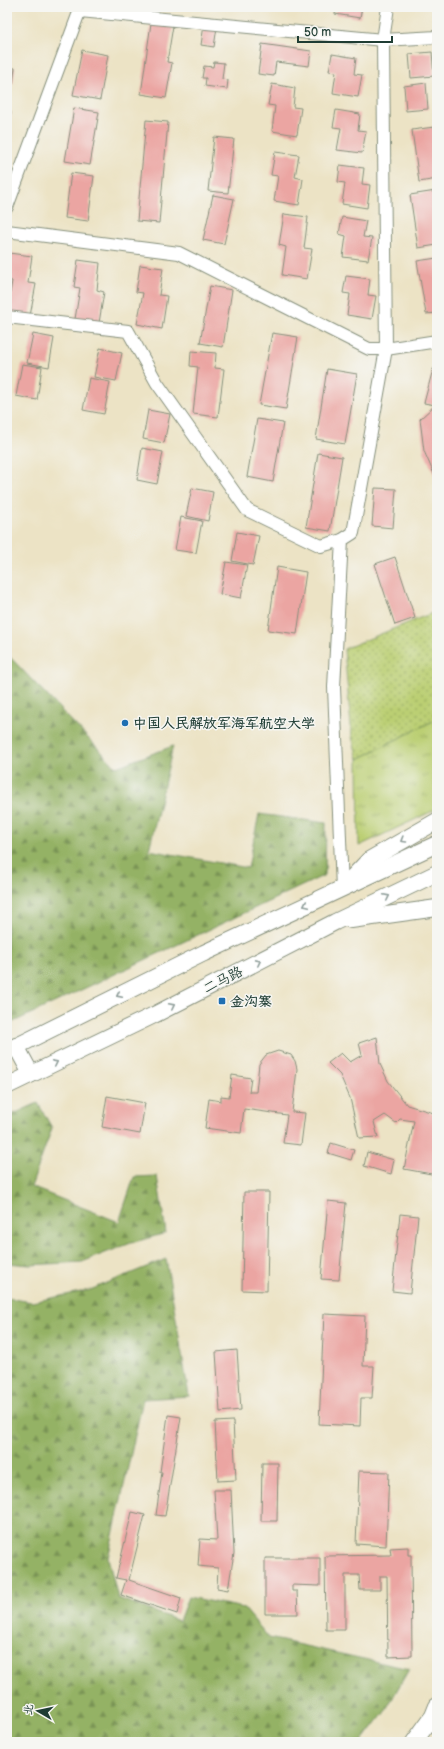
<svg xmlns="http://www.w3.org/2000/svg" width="444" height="1749" viewBox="0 0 444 1749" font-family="'Balsamiq Sans','LXGW WenKai TC',sans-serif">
  <defs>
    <pattern id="grass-dots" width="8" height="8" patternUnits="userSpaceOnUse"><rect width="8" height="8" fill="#bbcf73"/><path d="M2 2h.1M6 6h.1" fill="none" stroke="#97a95f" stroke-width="1.8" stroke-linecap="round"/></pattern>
    <pattern id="forest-firs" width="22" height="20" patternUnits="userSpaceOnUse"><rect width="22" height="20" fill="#94b265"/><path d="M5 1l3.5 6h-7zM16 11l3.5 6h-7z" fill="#789254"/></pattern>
    <pattern id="park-tufts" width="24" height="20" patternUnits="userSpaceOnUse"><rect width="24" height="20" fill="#bbcf73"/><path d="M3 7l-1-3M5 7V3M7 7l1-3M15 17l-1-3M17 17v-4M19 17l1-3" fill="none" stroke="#97a95f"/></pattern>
  </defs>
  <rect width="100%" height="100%" fill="#f6f6f2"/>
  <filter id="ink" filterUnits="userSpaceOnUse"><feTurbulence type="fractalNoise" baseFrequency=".025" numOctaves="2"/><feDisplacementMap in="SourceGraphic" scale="8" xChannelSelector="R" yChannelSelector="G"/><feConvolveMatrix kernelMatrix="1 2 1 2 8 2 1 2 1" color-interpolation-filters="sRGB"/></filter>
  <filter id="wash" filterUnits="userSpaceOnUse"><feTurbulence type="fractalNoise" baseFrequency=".012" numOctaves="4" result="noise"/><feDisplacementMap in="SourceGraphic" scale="16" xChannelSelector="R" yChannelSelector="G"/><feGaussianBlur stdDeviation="0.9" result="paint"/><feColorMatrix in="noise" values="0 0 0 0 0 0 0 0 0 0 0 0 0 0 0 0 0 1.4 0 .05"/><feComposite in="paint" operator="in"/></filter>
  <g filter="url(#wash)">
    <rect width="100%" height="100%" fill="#ece3c5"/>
    <polygon fill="url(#grass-dots)" stroke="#6d8654" points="437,611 437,719 358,759 352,737 344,649"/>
    <g fill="url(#forest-firs)" stroke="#5a784c">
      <polygon points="7,654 116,767 173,746 149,850 248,868 259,814 326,823 325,875 7,1025"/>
      <polygon points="38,1103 52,1128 31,1187 119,1222 134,1177 157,1176 166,1233 131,1243 82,1262 30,1265 7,1263 7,1117"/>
      <polygon points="166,1259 189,1396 143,1399 108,1558 118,1598 179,1621 188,1597 244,1608 269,1638 409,1669 384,1713 362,1742 7,1742 7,1298 32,1302 90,1290"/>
    </g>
    <polygon fill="url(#park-tufts)" stroke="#6d8654" points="437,719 437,809 359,846 358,759"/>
    <g id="blocks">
      <g fill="#eba5a2">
        <polygon points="336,7 362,7 360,18 335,14"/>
        <polygon points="151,23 173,26 167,62 172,63 166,98 141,94"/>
        <polygon points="204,25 217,27 214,47 201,45"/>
        <polygon points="262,44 311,51 309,66 276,62 274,76 258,74"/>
        <polygon points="82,50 108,55 100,100 73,95"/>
        <polygon points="432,52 434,76 411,78 409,54"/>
        <polygon points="332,54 356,58 354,74 362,75 358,97 333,93 336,72 329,71"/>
        <polygon points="214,62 224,63 222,79 228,80 227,89 205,86 206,78 202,78 204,66 213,67"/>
        <polygon points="7,67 15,68 13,84 7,83"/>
        <polygon points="426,83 428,109 406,111 404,86"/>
        <polygon points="272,84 295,88 293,107 301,108 297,135 272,131 275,106 268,105"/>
        <polygon points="74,108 99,112 90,165 65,161"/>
        <polygon points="7,110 11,111 9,129 7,129"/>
        <polygon points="336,110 360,114 358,130 366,131 362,153 337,150 341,128 333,127"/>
        <polygon points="146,120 168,122 159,223 137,221"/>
        <polygon points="434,127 437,144 437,179 419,182 412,130"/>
        <polygon points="214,137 234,139 228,193 208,191"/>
        <polygon points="275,152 299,155 295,177 303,179 299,205 274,201 278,176 271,175"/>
        <polygon points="340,165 364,168 362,184 370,185 367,208 342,204 345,183 338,182"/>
        <polygon points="71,173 94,176 88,221 65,218"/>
        <polygon points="436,191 437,245 418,248 410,195"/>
        <polygon points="213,195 234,199 224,244 203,240"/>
        <polygon points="284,214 308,217 304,248 312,249 307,279 282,275 286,247 279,245"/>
        <polygon points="342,217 366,221 363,237 372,238 368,260 343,257 346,236 339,234"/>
        <polygon points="9,253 32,256 28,283 36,284 30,316 7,312 12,281 7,280"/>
        <polygon points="437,258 437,313 426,314 417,261"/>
        <polygon points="78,260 100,263 97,290 104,292 99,323 75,319 80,288 74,287"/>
        <polygon points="140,265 163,268 159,295 167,296 162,329 137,324 143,293 136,292"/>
        <polygon points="346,276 370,279 368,295 376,296 372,319 347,315 350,294 343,293"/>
        <polygon points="210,286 232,290 223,347 200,343"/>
        <polygon points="272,333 298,337 286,409 259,405"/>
        <polygon points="33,334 54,338 49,367 27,363"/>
        <polygon points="100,348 122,353 116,381 94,377"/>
        <polygon points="191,351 216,353 215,368 224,369 218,417 193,414 198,367 190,366"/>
        <polygon points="22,364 42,367 37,400 16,396"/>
        <polygon points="437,367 437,481 424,451 420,419 435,405 424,403 433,369"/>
        <polygon points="327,369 357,374 345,444 316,439"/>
        <polygon points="89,378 110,382 104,414 83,410"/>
        <polygon points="148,410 170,414 164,443 143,439"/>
        <polygon points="257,419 283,423 273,482 247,477"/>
        <polygon points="142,448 163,452 157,484 137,480"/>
        <polygon points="318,453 342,457 330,531 306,527"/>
        <polygon points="192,488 213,492 208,521 186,516"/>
        <polygon points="375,488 396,489 393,528 372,526"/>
        <polygon points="181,517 202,521 196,553 175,550"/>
        <polygon points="237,532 259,536 253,565 232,561"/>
        <polygon points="395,557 415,618 395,625 375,564"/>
        <polygon points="226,562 247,565 241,598 220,594"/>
        <polygon points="277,567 306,572 297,634 268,630"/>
        <polygon points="377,1037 380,1064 388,1081 407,1105 437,1114 437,1175 404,1169 414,1121 400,1119 396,1123 385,1115 374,1122 378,1137 359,1138 350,1098 340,1075 328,1063 341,1053 350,1062 362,1055 359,1043"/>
        <polygon points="278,1051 291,1055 295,1061 297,1069 292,1112 305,1113 301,1145 283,1143 287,1115 244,1109 241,1133 205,1128 209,1099 221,1101 221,1096 229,1097 232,1075 251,1078 249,1092 256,1092 259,1064 266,1055"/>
        <polygon points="107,1096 145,1103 140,1134 102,1127"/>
        <polygon points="331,1143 354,1150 351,1160 328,1153"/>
        <polygon points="367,1152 394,1160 391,1174 364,1166"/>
        <polygon points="244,1192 269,1192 267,1291 242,1290"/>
        <polygon points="328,1201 346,1203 339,1280 321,1279"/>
        <polygon points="400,1214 418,1216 410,1293 392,1291"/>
        <polygon points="324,1314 365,1316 363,1366 374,1366 372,1398 361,1398 360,1426 319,1424"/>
        <polygon points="237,1350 241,1410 220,1412 216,1352"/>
        <polygon points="168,1415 181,1417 165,1516 156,1515 162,1472 160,1472"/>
        <polygon points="233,1421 236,1480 218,1481 215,1422"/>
        <polygon points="262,1463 278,1463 277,1521 261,1521"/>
        <polygon points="359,1471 389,1472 386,1546 356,1544"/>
        <polygon points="214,1490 231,1490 234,1553 228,1590 217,1588 218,1568 198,1566 200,1539 217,1540"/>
        <polygon points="132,1512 145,1515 129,1580 181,1598 177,1614 121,1595 126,1580 116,1578"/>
        <polygon points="408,1547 408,1555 411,1555 412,1656 388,1657 387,1576 380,1576 380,1590 360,1590 359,1575 345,1575 345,1630 326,1630 325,1556 391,1555 390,1548"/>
        <polygon points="265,1558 320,1558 320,1586 292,1585 292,1591 297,1591 298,1614 265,1614"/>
      </g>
    </g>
  </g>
  <g filter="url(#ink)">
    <use href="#blocks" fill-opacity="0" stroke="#86907c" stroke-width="1"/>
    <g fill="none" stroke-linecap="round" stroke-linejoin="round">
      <g stroke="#86907c" stroke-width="14">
        <g id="minor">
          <polyline points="80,11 383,40 437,37"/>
          <polyline points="7,207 81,7"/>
          <polyline points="7,231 179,253 369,349 386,349 437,341"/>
          <polyline points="7,317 128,331 157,383 247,510 321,546 342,540 353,533 386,349 383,40 388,7"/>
          <polyline points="342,889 334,687 342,540"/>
        </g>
      </g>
      <g stroke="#86907c" stroke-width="18">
        <g id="major">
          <polyline points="350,880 369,860 437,821"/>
          <polyline points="351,920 437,908"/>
          <polyline points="16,1046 31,1074"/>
          <polyline points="7,1051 204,953 437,844"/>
          <polyline points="7,1086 154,1015 335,922 437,873"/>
          <polyline points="414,1742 433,1716 437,1706"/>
        </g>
      </g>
      <use href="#minor" stroke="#fff" stroke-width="12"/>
      <use href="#major" stroke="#fff" stroke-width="16"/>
    </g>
    <defs><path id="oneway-chevron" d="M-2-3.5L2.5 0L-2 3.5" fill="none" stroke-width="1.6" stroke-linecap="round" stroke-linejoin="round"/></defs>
    <g stroke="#8f9e9a">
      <use href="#oneway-chevron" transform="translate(403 840) rotate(149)"/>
      <use href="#oneway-chevron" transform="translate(387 897) rotate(-26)"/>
      <use href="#oneway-chevron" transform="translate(306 905) rotate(155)"/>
      <use href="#oneway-chevron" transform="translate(258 962) rotate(-27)"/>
      <use href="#oneway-chevron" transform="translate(119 995) rotate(154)"/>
      <use href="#oneway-chevron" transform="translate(172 1006) rotate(-27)"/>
      <use href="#oneway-chevron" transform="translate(55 1063) rotate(-26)"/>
    </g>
  </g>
  <g fill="#1f6fb2" stroke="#f6f6f2" stroke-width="1.5">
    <circle cx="125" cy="723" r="4"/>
    <rect x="218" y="997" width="8" height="8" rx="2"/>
  </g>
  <g text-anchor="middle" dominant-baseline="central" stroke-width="3" stroke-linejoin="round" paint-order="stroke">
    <g font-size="14" font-weight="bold" fill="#1f3d34" stroke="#f6f6f2" text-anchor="start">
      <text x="133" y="723">中国人民解放军海军航空大学</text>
      <text x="230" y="1001">金沟寨</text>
    </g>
    <g font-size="14" fill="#1f3d34" stroke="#f6f6f2">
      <text transform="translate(223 980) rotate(-27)">二马路</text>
    </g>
  </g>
  <rect width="444" height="1749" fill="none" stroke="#f6f6f2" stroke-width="24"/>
  <g transform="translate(38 1711) rotate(279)" stroke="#f6f6f2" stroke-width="3" paint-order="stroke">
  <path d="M0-3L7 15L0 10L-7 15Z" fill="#1f3d34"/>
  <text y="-6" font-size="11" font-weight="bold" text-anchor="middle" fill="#1f3d34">北</text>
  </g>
  <path d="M298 36v6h94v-6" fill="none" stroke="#1f3d34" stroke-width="2"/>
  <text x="304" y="36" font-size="12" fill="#1f3d34" stroke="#f6f6f2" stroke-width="3" paint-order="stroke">50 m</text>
</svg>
